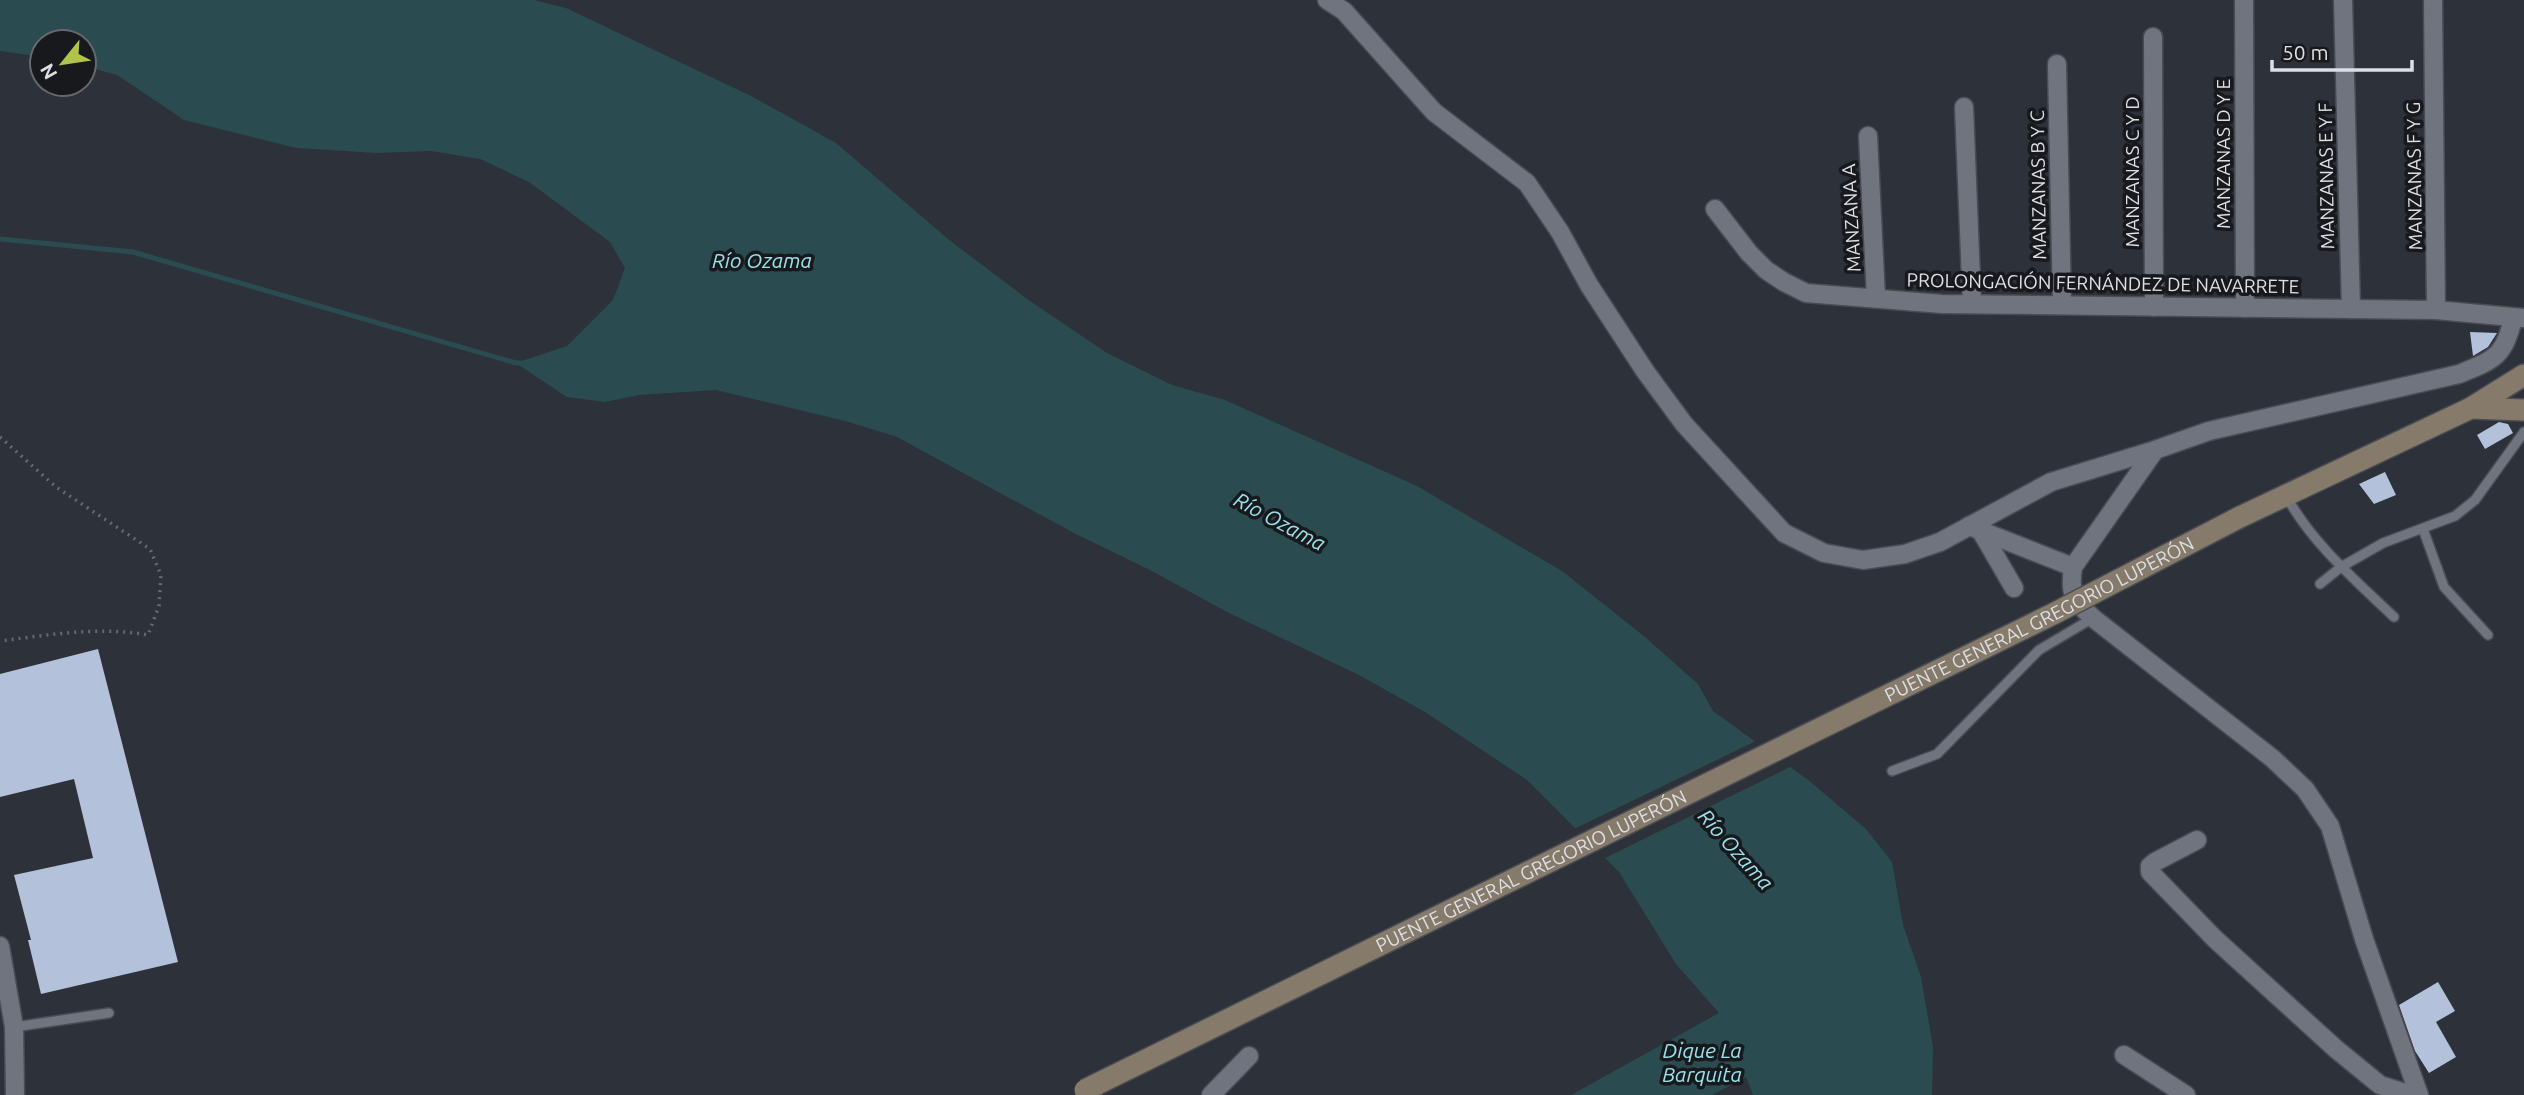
<svg xmlns="http://www.w3.org/2000/svg" width="2524" height="1095" viewBox="0 0 2524 1095" font-family="Ubuntu,sans-serif">
  <rect width="100%" height="100%" fill="#2d3139"/>
  <polygon fill="#2a4c51" points="0,0 534,0 566,8 751,96 836,143 948,239 1030,301 1107,353 1172,385 1225,400 1417,486 1562,571 1645,637 1698,684 1713,711 1807,779 1866,829 1892,862 1903,925 1921,977 1933,1047 1932,1095 1753,1095 1746,1077 1712,1095 1571,1095 1719,1013 1676,964 1619,872 1527,780 1425,712 1359,675 1227,612 1150,570 1074,533 897,437 849,422 716,390 639,395 605,402 567,397 516,363 567,346 613,300 625,268 610,242 529,182 480,159 431,151 376,153 296,148 184,120 117,75 84,66 84,42 42,42 42,57 0,51"/>
  <polygon fill="#2d3139" points="1758,740 1794,765 1601,860 1572,830"/>
  <g fill="none" stroke-linecap="round" stroke-linejoin="round">
    <polyline stroke="#2a4c51" stroke-width="5" points="0,239 133,252 516,363 523,363"/>
  </g>
  <g fill="#b3c1db">
    <polygon points="2470,332 2497,333 2488,347 2473,356"/>
    <polygon points="2499,422 2508,424 2513,433 2485,449 2477,435"/>
    <polygon points="2385,472 2396,495 2374,504 2359,484"/>
    <polygon points="98,649 178,962 41,994 28,940 31,940 14,875 93,858 74,779 0,797 0,674"/>
    <polygon points="2438,982 2455,1011 2436,1022 2456,1057 2429,1073 2415,1051 2399,1005"/>
  </g>
  <g fill="none" stroke-linecap="round" stroke-linejoin="round">
    <g stroke="#494c53" stroke-width="12">
      <g id="lane">
        <path d="M2286,496C2313,544 2354,579 2394,617"/>
        <polyline points="2423,529 2444,587 2488,635"/>
        <polyline points="2320,584 2341,567 2383,543 2455,516 2475,500 2524,432"/>
        <polyline points="1892,771 1937,754 2039,650 2093,618"/>
        <polyline points="14,1027 109,1013"/>
      </g>
    </g>
    <g stroke="#494c53" stroke-width="21">
      <g id="street">
        <path d="M1327,0L1344,11L1434,112L1527,183L1560,232L1589,285L1645,371L1684,424L1784,533L1824,553L1863,560L1905,554L1940,542L2051,482L2155,450L2209,431L2459,374C2494,360 2505,356 2513,318"/>
        <polyline points="2244,0 2245,308"/>
        <polyline points="2343,0 2351,309"/>
        <polyline points="2433,0 2436,310"/>
        <polyline points="2153,37 2154,307"/>
        <polyline points="2057,64 2062,305"/>
        <polyline points="1964,107 1972,304"/>
        <polyline points="1868,136 1876,298"/>
        <polyline points="1715,209 1749,253 1766,270 1784,282 1806,293 1942,304 2436,310 2523,318"/>
        <path d="M2155,450L2073,567C2069,594 2073,600 2093,618L2272,758L2305,789L2330,826L2364,939L2419,1095"/>
        <polyline points="1969,526 2073,567"/>
        <polyline points="1982,533 2014,588"/>
        <polyline points="2197,840 2155,862 2150,866 2150,872 2215,939 2336,1049 2380,1085 2412,1095"/>
        <polyline points="0,946 14,1027 15,1095"/>
        <polyline points="2124,1055 2186,1095"/>
        <polyline points="1211,1095 1249,1056"/>
      </g>
    </g>
    <g stroke="#494c53" stroke-width="24">
      <g id="secondary">
        <polyline points="2471,408 2524,410"/>
        <polyline points="2240,517 2471,408 2524,375"/>
      </g>
    </g>
    <path stroke="#656970" stroke-width="3.5" stroke-dasharray="2 5" stroke-linecap="butt" d="M0,437L56,487L150,549L161,575L159,606L148,635C99,626 49,635 0,641"/>
    <use href="#lane" stroke="#70747e" stroke-width="9"/>
    <use href="#street" stroke="#70747e" stroke-width="18"/>
    <use href="#secondary" stroke="#867b6a" stroke-width="21"/>
    <g stroke="#494c53" stroke-width="24" stroke-linecap="butt">
      <g id="secondary-bridge">
        <path id="s1" d="M1085,1090L2055,613L2240,517"/>
      </g>
    </g>
    <use href="#secondary-bridge" stroke="#867b6a" stroke-width="21"/>
  </g>
  <g text-anchor="middle" dominant-baseline="central" stroke-width="7" stroke-linejoin="round" paint-order="stroke">
    <g font-size="19" fill="#dddfe5" stroke="#17191d">
      <text transform="translate(2223 154) rotate(-90)">MANZANAS D Y E</text>
      <text transform="translate(2132 172) rotate(-90)">MANZANAS C Y D</text>
      <text transform="translate(2326 176) rotate(-91)">MANZANAS E Y F</text>
      <text transform="translate(2414 176) rotate(-91)">MANZANAS F Y G</text>
      <text transform="translate(2038 185) rotate(-91)">MANZANAS B Y C</text>
      <text transform="translate(1851 218) rotate(-93)">MANZANA A</text>
      <text transform="translate(2103 283) rotate(1)">PROLONGACIÓN FERNÁNDEZ DE NAVARRETE</text>
      <text stroke="none"><textPath href="#s1" startOffset="1064">PUENTE GENERAL GREGORIO LUPERÓN</textPath></text>
      <text stroke="none"><textPath href="#s1" startOffset="497">PUENTE GENERAL GREGORIO LUPERÓN</textPath></text>
    </g>
    <g font-size="21" font-style="italic" fill="#9be1eb" stroke="#17191d">
      <text x="762" y="260">Río Ozama</text>
      <text transform="translate(1280 521) rotate(28)">Río Ozama</text>
      <text transform="translate(1736 849) rotate(48)">Río Ozama</text>
      <text x="1702" y="1050">Dique La<tspan x="1702" dy="24">Barquita</tspan></text>
    </g>
  </g>
  <g transform="translate(63 63) rotate(240)"><circle r="33" fill="#17191d" stroke="#66686d" stroke-width="2"/>
  <path d="M0-5L12 26L0 18L-12 26Z" fill="#b2c34c"/>
  <text y="-10" font-size="19" font-weight="bold" text-anchor="middle" fill="#dddfe5">N</text>
  </g>
  <path d="M2272 60v10h140v-10" fill="none" stroke="#dddfe5" stroke-width="3.5"/>
  <text x="2282" y="60" font-size="21" fill="#dddfe5" stroke="#17191d" stroke-width="5" paint-order="stroke">50 m</text>
</svg>
